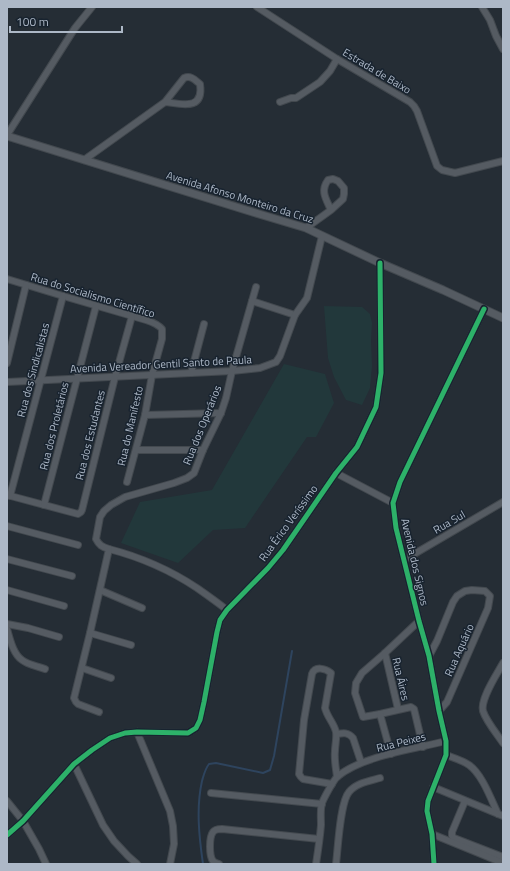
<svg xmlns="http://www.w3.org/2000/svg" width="510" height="871" viewBox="0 0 510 871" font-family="'Titillium Web',sans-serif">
  <rect width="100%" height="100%" fill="#252d35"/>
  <g fill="#22383b">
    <polygon points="324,306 362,307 370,314 372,323 371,340 372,366 370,388 362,405 346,400 334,377 328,358"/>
    <polygon points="284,364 325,374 334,403 316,437 307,437 245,528 213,530 178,563 121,543 140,502 212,490"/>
  </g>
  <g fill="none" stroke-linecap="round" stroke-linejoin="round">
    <path stroke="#2e445e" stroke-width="2" d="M203,864C199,836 196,808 202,781C204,774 205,769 209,764L216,763L263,773L270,770L274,756L292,651"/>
    <g stroke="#43494f" stroke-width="8">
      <g id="minor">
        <polyline points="257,7 337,59 410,102 414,106 417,111 437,166 442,170 455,173 503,161"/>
        <polyline points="482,7 490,20 496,36 503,49"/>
        <polyline points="280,102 291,98 296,98 320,82 330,71 337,59"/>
        <polyline points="7,135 75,28 92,7"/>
        <path d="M84,160L165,102L184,78C191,75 195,80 200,84C204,111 182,104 165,102"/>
        <path d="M306,228L331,210L343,199L344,194V188L338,181L333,179L328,180C320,191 326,199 331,210"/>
        <path d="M7,279L63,296L146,320C152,322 158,324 162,329V339L152,375L145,415L127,482"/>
        <polyline points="252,301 295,315"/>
        <polyline points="7,363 26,285"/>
        <polyline points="191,373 204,324"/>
        <polyline points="7,382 232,371 260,368 276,362 280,356 295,315 307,298 322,236"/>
        <polyline points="145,415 221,413"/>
        <polyline points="136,450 203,450"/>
        <polyline points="336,473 393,503"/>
        <polyline points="7,495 78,514 81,512 82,510 115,377 132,316"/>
        <polyline points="10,496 63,296"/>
        <polyline points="44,505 96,306"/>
        <polyline points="7,526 78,545"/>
        <path d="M109,549C140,557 170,570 197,588C207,595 217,602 227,610"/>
        <polyline points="7,559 72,576"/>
        <polyline points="404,560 503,502"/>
        <polyline points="7,590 64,606"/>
        <polyline points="100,590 142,608"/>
        <polyline points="419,621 385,653 362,673 356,683 355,693 363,717 380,714 411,707 414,709 423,747"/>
        <polyline points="7,624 28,628 59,637"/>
        <path d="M7,629C10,639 13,654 22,660C28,665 38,666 45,669"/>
        <polyline points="90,633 131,645"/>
        <polyline points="385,653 398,709"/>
        <polyline points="429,656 437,641 453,602 457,596 465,591 472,590 485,591 490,596 488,608 447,702 439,711"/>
        <path d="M503,663C497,674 480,699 483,711C486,721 497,734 503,743"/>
        <polyline points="82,668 111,678"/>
        <path d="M99,712L78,704L76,702L74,698L90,633L109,549C102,547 99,545 96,539L100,517L104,511L111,505L125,497L174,483L187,478L194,473L203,450L221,413L226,398L232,371L256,287"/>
        <polyline points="380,714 391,754"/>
        <polyline points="137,732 170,811 173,826 174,844 170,864"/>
        <path d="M337,734C343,733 348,732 353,738L361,762"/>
        <path d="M446,755C454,758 462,760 469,765C482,774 491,799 498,814"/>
        <polyline points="74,764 103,825 114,841 128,856 137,864"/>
        <path d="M332,784L303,779L301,777L299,774L304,720L312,674C315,666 325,668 331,673L325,708C327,717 334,723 336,732C337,738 335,745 335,751C334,760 336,768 337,777"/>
        <polyline points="433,787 503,816"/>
        <polyline points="211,793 322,804"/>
        <polyline points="7,801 23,821 39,849 46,864"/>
        <polyline points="465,801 452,832 452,836 454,838 503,857"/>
        <polyline points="432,834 503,863"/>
        <polyline points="7,835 23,821 74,764 92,750 110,738 125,733 137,732 188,733 196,728 200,720 204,702 217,632 220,620 227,610 268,568 283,550 336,473 357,447 376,407 381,373 380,263"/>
        <path d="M219,864C216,863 215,863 213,861C209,856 209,837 213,832C215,829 219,829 222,829L319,839"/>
        <path d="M316,864C318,851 320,838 321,825C321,818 320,810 322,803C324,798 333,781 337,777C361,756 415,749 446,741"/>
        <path d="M336,864C338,848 340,802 349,792C356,783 369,781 380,778"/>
        <polyline points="434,864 432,834 427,811 428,801 446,755 446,741 439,711 429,656 419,621 396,528 393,503 400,482 484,309"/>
      </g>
    </g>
    <g stroke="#43494f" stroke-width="9">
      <polyline id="tertiary" points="7,136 259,214 306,228 380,263 443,290 503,318"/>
    </g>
    <use href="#minor" stroke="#555b62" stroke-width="6"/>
    <use href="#tertiary" stroke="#555b62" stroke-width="7"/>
    <g stroke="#18232f" stroke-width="8">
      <g id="cycleway">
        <polyline points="7,835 23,821 74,764 92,750 110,738 125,733 137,732 188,733 196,728 200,720 204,702 217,632 220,620 227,610 268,568 283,550 336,473 357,447 376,407 381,373 380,263"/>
        <polyline points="434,864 432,834 427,811 428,801 446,755 446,741 439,711 429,656 419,621 396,528 393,503 400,482 484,309"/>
      </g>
    </g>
    <use href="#cycleway" stroke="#2db169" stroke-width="5"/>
  </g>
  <g text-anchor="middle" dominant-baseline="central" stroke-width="3" stroke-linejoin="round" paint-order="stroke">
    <g font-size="11" fill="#adb8c7" stroke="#18232f">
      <text transform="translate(377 71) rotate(31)">Estrada de Baixo</text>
      <text transform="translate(240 197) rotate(17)">Avenida Afonso Monteiro da Cruz</text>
      <text transform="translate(93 295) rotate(17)">Rua do Socialismo Científico</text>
      <text transform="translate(161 364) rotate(-3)">Avenida Vereador Gentil Santo de Paula</text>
      <text transform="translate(33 370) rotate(-75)">Rua dos Sindicalistas</text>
      <text transform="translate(202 425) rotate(-68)">Rua dos Operários</text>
      <text transform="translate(54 426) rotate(-76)">Rua dos Proletários</text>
      <text transform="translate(130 426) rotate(-77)">Rua do Manifesto</text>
      <text transform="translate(90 435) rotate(-76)">Rua dos Estudantes</text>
      <text transform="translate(449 522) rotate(-30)">Rua Sul</text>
      <text transform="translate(288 523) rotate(-54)">Rua Érico Veríssimo</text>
      <text transform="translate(415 562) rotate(77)">Avenida dos Signos</text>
      <text transform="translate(459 650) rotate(-66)">Rua Aquário</text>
      <text transform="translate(401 679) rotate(77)">Rua Áires</text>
      <text transform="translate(401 742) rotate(-14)">Rua Peixes</text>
    </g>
  </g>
  <rect width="510" height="871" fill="none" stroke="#adb8c7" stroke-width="16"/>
  <path d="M10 26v6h112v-6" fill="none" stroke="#adb8c7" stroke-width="2"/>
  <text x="16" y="26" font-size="12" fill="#adb8c7" stroke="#18232f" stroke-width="3" paint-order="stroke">100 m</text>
</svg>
